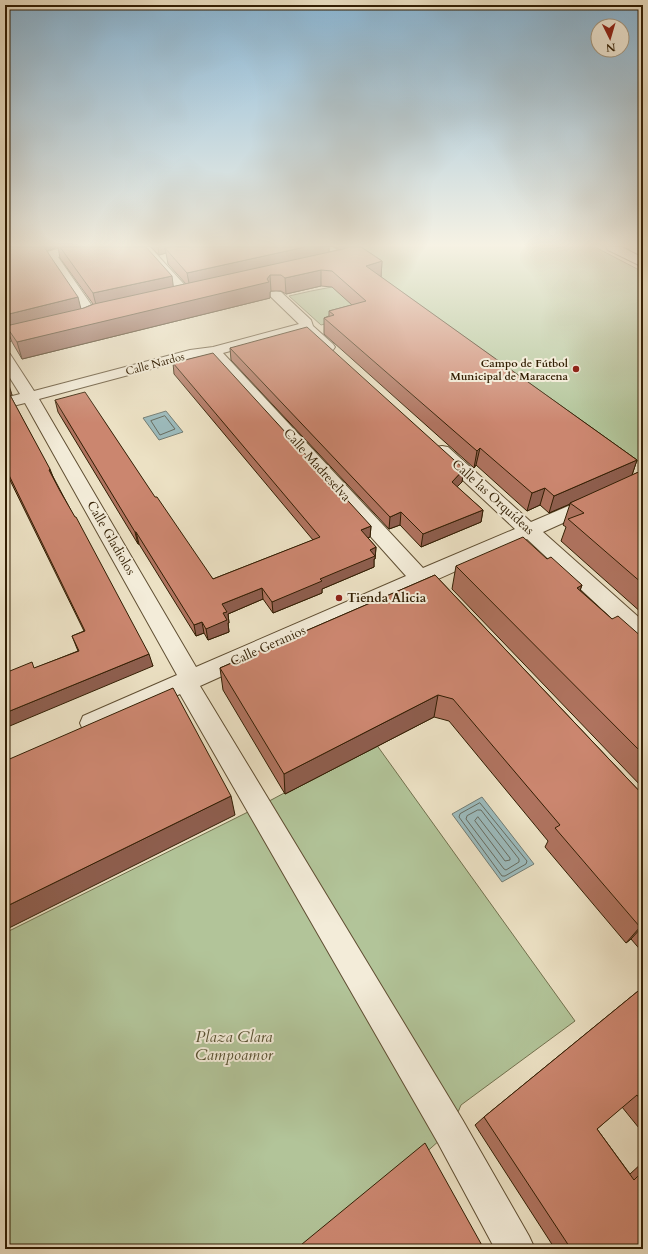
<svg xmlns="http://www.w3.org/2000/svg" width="648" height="1254" viewBox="0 0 648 1254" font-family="Cardo,serif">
  <rect width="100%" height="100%" fill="#ece1c4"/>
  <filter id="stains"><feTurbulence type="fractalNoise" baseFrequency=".005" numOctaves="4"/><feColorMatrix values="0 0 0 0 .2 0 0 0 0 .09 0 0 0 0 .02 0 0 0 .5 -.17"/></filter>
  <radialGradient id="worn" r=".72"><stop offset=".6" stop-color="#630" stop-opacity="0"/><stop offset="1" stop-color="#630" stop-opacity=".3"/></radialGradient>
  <g fill="#b2c499" stroke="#72714e">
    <polygon points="339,247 595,247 643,272 643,465"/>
    <path d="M375,278L408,302L321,325L289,296C317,289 346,285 375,278Z"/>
    <polygon points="376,744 575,1021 461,1105 450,1131 413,1164 302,1249 5,1249 5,933 258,807"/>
  </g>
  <g fill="#9cbbbd" stroke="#727c73">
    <polygon points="166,411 183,432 159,440 143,418"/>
    <polygon points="482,797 534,864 502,882 452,814"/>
  </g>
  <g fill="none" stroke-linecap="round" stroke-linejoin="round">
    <g stroke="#676c60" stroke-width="1">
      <polygon points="165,416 175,429 160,435 151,421"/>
      <polygon points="480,803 527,861 526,864 505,876 502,876 459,817 460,814"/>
      <polygon points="478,810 481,810 519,859 519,862 506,870 504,869 466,819 467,816"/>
      <polygon points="478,817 510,858 510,860 505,861 475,821"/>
    </g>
    <g stroke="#604f33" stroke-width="2">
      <g id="minor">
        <polygon points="65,247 85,247 83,250 58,257 99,316 97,319 92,320 87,319 45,255 47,252"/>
        <polygon points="137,247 150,247 191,292 193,295 191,298 181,298"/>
        <path d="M319,247H333L348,259L346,262C338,264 329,268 320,266L319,263L320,260L332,258Z"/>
        <polygon points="606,247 622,247 643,258 643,267 608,250"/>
        <path d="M276,291L281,292L311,320L313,326L333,344L335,347L333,350C321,353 312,340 303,332L223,353L423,568L515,529L436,455L433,451L436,447L442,446L448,447L531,522L643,474V487L543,532L643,621V642L635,640L527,539L200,686L462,1119L529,1236L535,1249H495L438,1143L180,694L92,733L83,730L80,723L83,716L177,675L25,403L5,408V398L20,394L5,370V352L10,354L34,391L190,350L213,347L299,324L269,295L271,292ZM209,356L406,576L196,667L39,399L196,357Z"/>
        <polygon points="39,326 44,327 46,330 44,333 5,342 5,334"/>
      </g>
    </g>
    <use href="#minor" fill="#f3ecd9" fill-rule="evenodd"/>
  </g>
  <g fill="#af735f" stroke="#321e03" fill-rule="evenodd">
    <path d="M5,247H146L173,287L186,284L168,264L166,253L159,255L151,247H329V252L339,250L335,247H361L382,261L381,277H380L637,460L632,475L643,470V614L561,541L566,527L563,525L570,504L549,513L540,505L527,511L476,465L474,468L324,334V318L329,316V311L352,305L332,287L321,286L286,294L281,291H271L270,292V298L22,359L12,342L8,332H6L5,331ZM58,247L60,258L93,304L84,308L81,309L47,251Z"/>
    <polygon points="230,348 464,469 462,482 457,487 483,510 481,522 421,547 400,525 389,529 231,360"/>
    <polygon points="173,363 371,526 370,537 368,538 376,547 375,559 374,559 374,567 322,589 322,593 273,613 263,599 228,614 229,623 228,623 229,632 208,640 204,633 196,636 139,544 138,544 58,412 55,400 213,579 313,540 174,374"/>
    <polygon points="5,377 12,395 10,395 153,666 35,668 78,651 72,636 84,631 5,470"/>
    <polygon points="547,559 582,585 580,590 612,619 643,638 643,788 452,589 456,566"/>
    <polygon points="435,575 643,795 643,953 631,939 626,943 545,847 548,841 449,721 434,717 285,794 223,690 220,668"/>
    <polygon points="643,987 643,1133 622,1107 597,1129 630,1174 643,1162 643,1249 555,1249 475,1125 484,1117"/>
  </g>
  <g fill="#8e5e4e" stroke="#321e03">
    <polygon points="41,247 58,247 47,251"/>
    <polygon points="158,247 189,247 165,248 166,253 159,255"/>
    <polygon points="305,247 329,247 329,257 190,288 187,273"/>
    <polygon points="382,261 381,277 365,282 366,266"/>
    <polygon points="321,270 321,286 286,294 285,278"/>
    <polygon points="270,275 271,291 270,292 270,298 22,359 17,342 267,279"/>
    <polygon points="172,276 174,292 97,309 93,293"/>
    <polygon points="78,297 82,313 6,326 8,332 6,332 5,330 5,315"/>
    <polygon points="8,382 12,395 5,397 5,383"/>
    <polygon points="480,448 476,465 474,468 477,451"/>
    <polygon points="637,460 631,478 570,503 570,504 549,513 554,496"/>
    <polygon points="50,469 55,482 49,470"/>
    <polygon points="464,469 462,482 450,494 452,482"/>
    <polygon points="545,488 540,505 527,511 532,493"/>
    <polygon points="483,510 481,522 421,547 423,534"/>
    <polygon points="401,512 400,525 389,529 390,517"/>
    <polygon points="371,526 370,537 360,542 361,530"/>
    <polygon points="135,532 136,532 139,544 138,544"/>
    <polygon points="376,547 375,559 374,559 374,567 322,589 322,593 273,613 272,602 320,579 370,550"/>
    <polygon points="582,585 574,608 577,588"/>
    <polygon points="262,588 263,599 228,614 229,623 228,623 229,632 208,640 206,629 222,604"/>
    <polygon points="202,622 204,633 196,636 194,625"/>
    <polygon points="149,654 153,666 5,728 5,713"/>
    <polygon points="438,695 434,717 285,794 284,774"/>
    <polygon points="231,796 235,815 5,930 5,907"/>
    <polygon points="643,925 643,926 631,939 626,943 640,927"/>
  </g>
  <g fill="#cb866f" stroke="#321e03">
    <polygon points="5,247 44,247 78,297 5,315"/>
    <polygon points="60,247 146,247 172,276 93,293"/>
    <polygon points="171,247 305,247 187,273 165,248"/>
    <polygon points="348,247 361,247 382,261 366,266 637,460 554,496 545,488 532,493 480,448 477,451 324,318 334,315 329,311 366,301 332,271 321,270 285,278 281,275 270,275 267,279 269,282 17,342 6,326 84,308 94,304 343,249"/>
    <polygon points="307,327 464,469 452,482 483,510 423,534 401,512 390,517 230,348"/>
    <polygon points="213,353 371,526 361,530 376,547 370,550 375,556 320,579 322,581 272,602 262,588 222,604 227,612 223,613 227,620 206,629 202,622 194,625 136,532 135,532 55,400 85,392 155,497 157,497 213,579 320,537 173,363"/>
    <polygon points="5,377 8,382 5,383"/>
    <polygon points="10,395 50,469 49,470 60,491 75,517 76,517 149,654 5,713 5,673 32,662 34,668 79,651 72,636 85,631 5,467 5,396"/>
    <polygon points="643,470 643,584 568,519 584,513 570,503"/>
    <polygon points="523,537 547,559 551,557 582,585 577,588 612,619 618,616 643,638 643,754 456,566"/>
    <polygon points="435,575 643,795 643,925 640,927 555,828 560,825 453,699 438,695 284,774 220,668"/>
    <polygon points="173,688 231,796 5,907 5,761"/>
    <polygon points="643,987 643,1103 637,1095 597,1129 634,1180 643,1171 643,1249 571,1249 484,1117"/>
    <polygon points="425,1143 484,1249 296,1249"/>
  </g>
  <linearGradient id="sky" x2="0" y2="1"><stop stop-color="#89b7d7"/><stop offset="0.58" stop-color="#f6f2e4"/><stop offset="1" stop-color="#f6f2e4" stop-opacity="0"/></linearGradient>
  <rect width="648" height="423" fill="url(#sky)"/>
  <g fill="#8f2418" stroke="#f3ecd9" stroke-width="1.5">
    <circle cx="576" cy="369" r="4"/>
    <circle cx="339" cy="598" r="4"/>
  </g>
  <g text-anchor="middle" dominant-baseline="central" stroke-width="4" stroke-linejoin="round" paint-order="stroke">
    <g font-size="11" font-weight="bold" fill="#321e03" stroke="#f3ecd9" text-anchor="end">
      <text x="568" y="363">Campo de Fútbol<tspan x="568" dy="13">Municipal de Maracena</tspan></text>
    </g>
    <g font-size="11" fill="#321e03" stroke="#f3ecd9">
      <text transform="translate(155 364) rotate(-15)">Calle Nardos</text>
    </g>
    <g font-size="13" fill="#321e03" stroke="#f3ecd9">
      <text transform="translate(317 465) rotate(48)">Calle Madreselva</text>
      <text transform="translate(493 497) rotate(42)">Calle las Orquídeas</text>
      <text transform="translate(111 538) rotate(60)">Calle Gladiolos</text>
      <text transform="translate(268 646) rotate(-24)">Calle Geranios</text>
    </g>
    <g font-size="13" font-weight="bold" fill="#321e03" stroke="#f3ecd9" text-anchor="start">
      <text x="347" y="598">Tienda Alicia</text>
    </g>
    <g font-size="16" font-style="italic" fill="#585030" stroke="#f3ecd9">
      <text x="234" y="1037">Plaza Clara<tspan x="234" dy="18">Campoamor</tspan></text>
    </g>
  </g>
  <rect width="648" height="1254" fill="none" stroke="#ece1c4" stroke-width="20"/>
  <rect x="6" y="6" width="636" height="1242" fill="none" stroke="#321e03" stroke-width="2"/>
  <rect x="10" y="10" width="628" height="1234" fill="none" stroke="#321e03"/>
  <g transform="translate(610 38) rotate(175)"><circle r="19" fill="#f3ecd9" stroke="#a69a83"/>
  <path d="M0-3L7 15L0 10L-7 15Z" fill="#8f2418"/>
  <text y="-6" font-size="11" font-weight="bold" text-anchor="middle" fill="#321e03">N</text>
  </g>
  <rect width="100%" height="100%" filter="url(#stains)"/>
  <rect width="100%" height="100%" fill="url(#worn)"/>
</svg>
